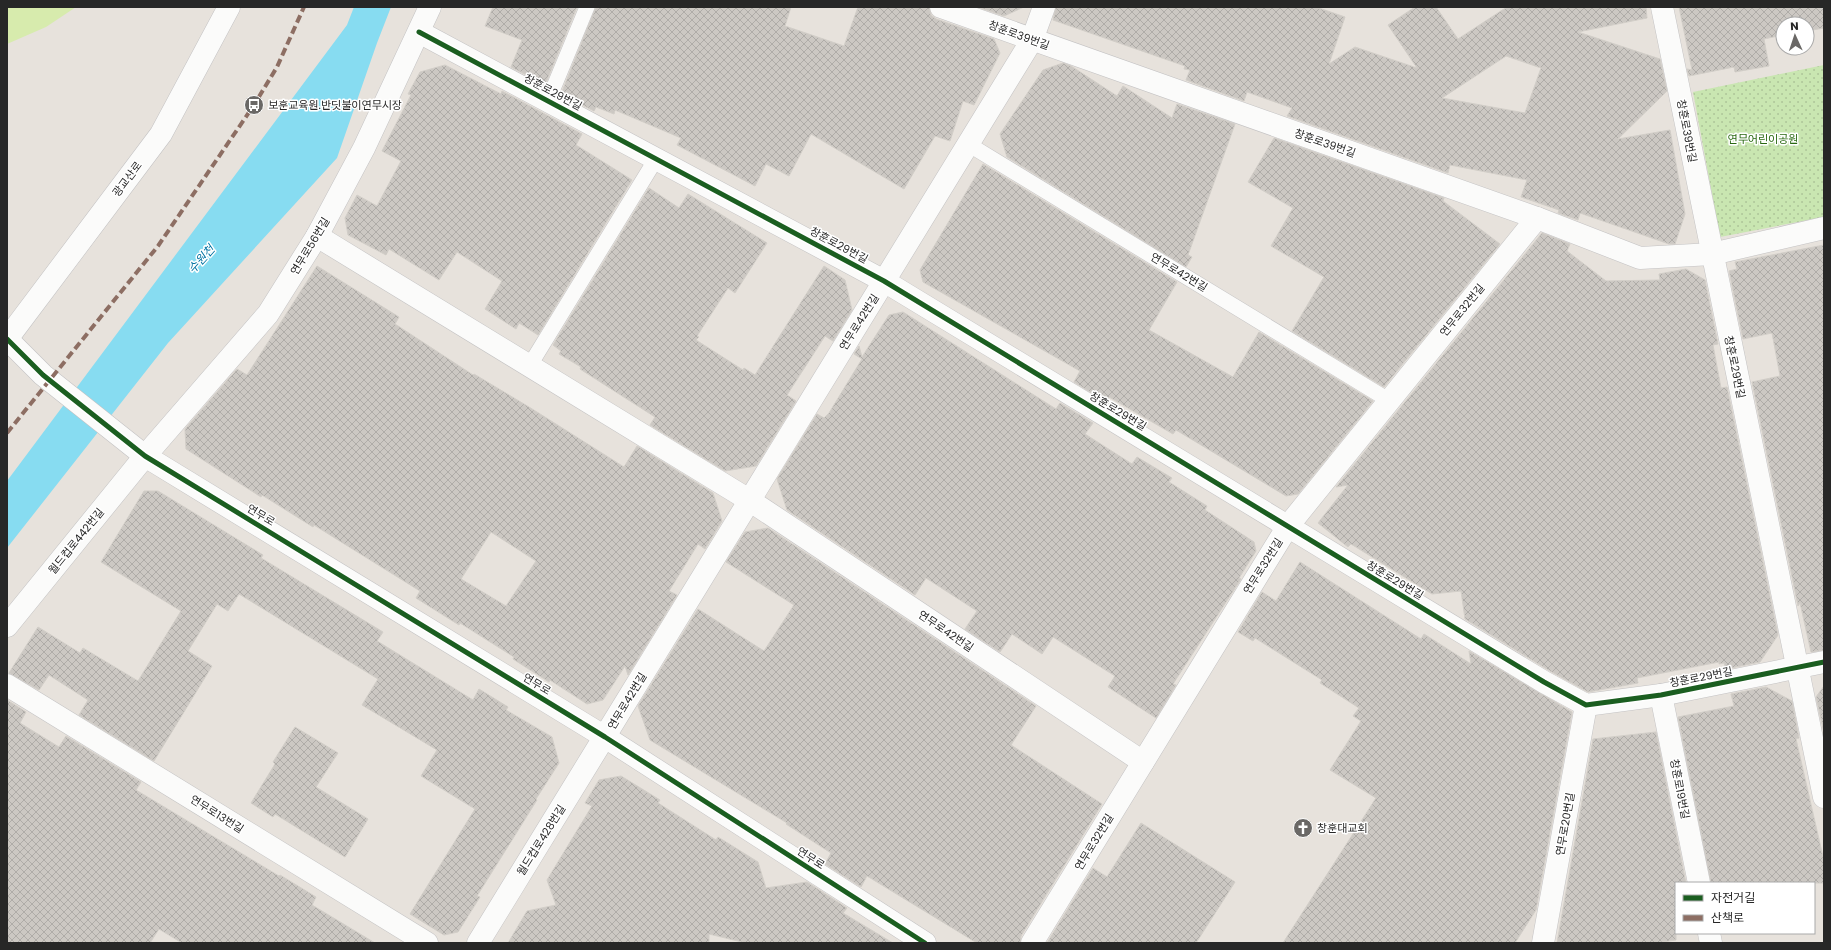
<svg xmlns="http://www.w3.org/2000/svg" width="1831" height="950" viewBox="0 0 1831 950" font-family="Poppins,'Noto Sans KR',sans-serif">
  <defs>
    <pattern id="park-dots" width="8" height="8" patternUnits="userSpaceOnUse"><rect width="8" height="8" fill="#c9e6b1"/><path d="M2 2h.1M6 6h.1" fill="none" stroke="#adc598" stroke-width="1.8" stroke-linecap="round"/></pattern>
    <pattern id="building-cross-hatch" width="8" height="8" patternUnits="userSpaceOnUse"><rect width="8" height="8" fill="#ccc8c3"/><path d="M0 0l8 8M0 8l8-8" fill="none" stroke="#afaca8"/></pattern>
  </defs>
  <rect width="100%" height="100%" fill="#e7e2dc"/>
  <polygon fill="url(#park-dots)" points="1824,65 1824,217 1720,237 1693,92"/>
  <polygon fill="#d7ebad" points="7,7 76,7 46,27 7,44"/>
  <polygon fill="#87dcf1" points="354,7 391,7 377,43 337,158 168,343 7,548 7,481 347,25"/>
  <g fill="url(#building-cross-hatch)" stroke="#d2cec8" fill-rule="evenodd">
    <polygon points="493,7 577,7 545,85 511,67 522,40 485,26"/>
    <polygon points="596,7 791,7 785,26 844,46 858,7 929,7 931,15 936,19 994,39 1000,53 974,105 963,101 950,141 935,136 904,189 811,134 789,176 766,164 755,186 677,145 681,138 615,110 614,114 596,107 594,111 561,94"/>
    <polygon points="978,7 1024,7 1004,16"/>
    <path d="M1056,7H1316L1345,17L1329,64L1355,47L1417,68L1388,25L1415,7H1436L1458,39L1507,7H1646L1647,18L1578,32L1660,59L1667,91L1618,139L1670,130L1685,214L1675,244H1669L1580,213L1578,220L1558,213L1559,210L1521,197L1527,180L1450,165L1448,173L1287,116L1292,108L1247,92L1244,101L1186,80L1190,70L1184,69L1185,66L1053,20ZM1506,56L1541,68L1525,113L1442,98Z"/>
    <polygon points="1679,7 1824,7 1824,28 1807,31 1807,24 1783,24 1783,35 1764,39 1769,66 1735,72 1734,67 1689,76 1687,69 1692,70"/>
    <polygon points="1063,63 1071,66 1117,96 1123,86 1172,118 1177,104 1235,124 1188,255 1192,257 1186,267 1007,157 1000,134 1043,70"/>
    <polygon points="445,65 501,94 502,91 582,134 576,145 632,180 538,335 519,323 516,329 485,309 502,281 457,252 439,280 389,249 386,255 348,235 345,218 357,195 377,206 401,161 382,151 411,95 408,94 420,72"/>
    <polygon points="1274,138 1444,198 1443,201 1500,244 1384,387 1292,331 1324,277 1271,246 1293,208 1248,182"/>
    <polygon points="983,164 1177,282 1149,330 1233,377 1259,332 1373,401 1298,494 1286,496 1176,430 1173,434 1109,397 1106,402 1074,382 1080,371 923,282 920,270"/>
    <polygon points="649,188 679,208 688,194 767,243 735,293 728,288 697,336 699,337 696,340 743,370 744,368 755,375 824,266 845,280 852,310 833,341 825,336 787,395 796,401 756,466 725,471 650,425 655,417 580,369 581,367 559,354 561,351 553,345"/>
    <polygon points="1542,233 1570,244 1567,251 1606,281 1660,280 1659,274 1686,269 1705,280 1718,344 1713,345 1721,388 1727,387 1778,635 1760,662 1726,669 1724,663 1719,664 1719,662 1637,678 1638,683 1588,692 1550,671 1465,619 1461,591 1432,594 1351,544 1348,547 1318,523 1348,485 1336,487"/>
    <polygon points="1824,245 1824,650 1811,652 1800,603 1798,606 1752,382 1780,376 1772,333 1743,339 1729,271 1737,269 1735,262"/>
    <path d="M317,266L399,317L395,324L473,375L474,374L529,407L624,467L637,446L713,493L722,521L705,549L698,544L669,591L677,595L628,675L625,666L603,700L587,704L550,680L549,682L513,659L514,657L460,623L459,625L416,598L420,591L314,525L313,527L262,495L261,497L186,449L185,429L237,369L247,375ZM491,532L536,561L506,606L461,579Z"/>
    <polygon points="903,312 1056,409 1060,403 1093,423 1085,434 1132,464 1137,457 1172,478 1169,482 1207,506 1205,510 1254,542 1256,551 1239,578 1241,579 1173,684 1176,685 1156,718 1108,687 1115,676 1053,637 1042,654 1012,634 1000,652 965,629 977,611 926,578 915,595 787,510 777,479 817,414 824,418 829,413 862,359 854,354 859,346 862,357 889,315"/>
    <polygon points="144,491 158,491 263,555 261,558 383,632 377,641 473,700 479,689 508,707 506,710 552,737 559,763 536,799 537,800 477,896 480,897 458,932 444,935 410,914 475,809 421,776 437,750 362,705 378,679 239,594 228,611 217,604 188,651 212,666 154,761 79,715 88,700 49,675 39,690 9,673 38,627 80,653 83,648 138,681 181,611 101,562"/>
    <polygon points="768,528 1036,706 1011,745 1102,804 1021,936 1020,943 977,943 867,876 861,887 825,864 831,853 786,824 787,823 650,740 638,706 698,609 764,651 794,605 726,562 745,532"/>
    <polygon points="1300,562 1421,639 1424,634 1471,664 1469,651 1572,712 1536,910 1515,943 1283,943 1376,798 1330,770 1361,721 1353,716 1359,708 1320,683 1322,680 1287,658 1255,638 1253,641 1238,632 1262,592 1276,601"/>
    <polygon points="1824,686 1824,733 1816,697"/>
    <polygon points="1766,687 1792,701 1799,738 1796,739 1824,861 1824,883 1711,883 1678,717 1734,706 1731,694"/>
    <polygon points="7,700 26,712 20,723 59,747 66,736 141,782 136,790 279,876 280,875 316,897 312,905 375,943 182,943 159,929 150,943 7,943"/>
    <polygon points="295,727 338,753 316,787 368,819 345,857 275,814 273,817 251,803 275,764 273,762"/>
    <polygon points="1656,732 1686,883 1676,883 1676,940 1655,943 1557,943 1593,739"/>
    <polygon points="621,776 660,800 658,803 716,840 718,837 758,862 766,888 807,882 847,908 843,913 893,943 746,943 709,934 709,943 508,943 527,911 556,905 547,880 592,806 585,803 599,780"/>
    <polygon points="1141,823 1235,882 1196,943 1047,943 1093,868 1107,877"/>
  </g>
  <g fill="none" stroke-linecap="round" stroke-linejoin="round">
    <g stroke="#c3c2c3" stroke-width="16">
      <g id="service">
        <polyline points="548,101 587,7"/>
        <polyline points="968,144 1390,401"/>
        <polyline points="530,365 656,159"/>
      </g>
    </g>
    <g stroke="#c3c2c3" stroke-width="23">
      <g id="minor">
        <polyline points="941,7 1537,218 1640,258 1712,254 1824,228"/>
        <polyline points="1662,7 1824,797"/>
        <polyline points="419,32 884,281 1544,682 1586,705 1661,695 1824,662"/>
        <polyline points="317,236 749,500 1143,762"/>
        <polyline points="7,626 145,456 268,314 317,236 364,148 430,7"/>
        <polyline points="7,685 427,943"/>
        <polyline points="1661,695 1699,883"/>
        <polyline points="1709,933 1711,943"/>
        <polyline points="478,943 1032,40 1044,7"/>
        <polyline points="1032,943 1288,526 1537,218"/>
        <polyline points="1543,943 1586,705"/>
      </g>
    </g>
    <g stroke="#c3c2c3" stroke-width="23">
      <g id="tertiary">
        <polyline points="7,339 43,375 145,456 605,737 925,943"/>
        <polyline points="7,339 161,134 229,7"/>
      </g>
    </g>
    <use href="#service" stroke="#fbfbfa" stroke-width="15"/>
    <use href="#minor" stroke="#fbfbfa" stroke-width="22"/>
    <use href="#tertiary" stroke="#fbfbfa" stroke-width="22"/>
    <polyline stroke="#8d6e63" stroke-width="4" stroke-dasharray="8 4" stroke-linecap="butt" points="7,433 158,246 254,105 277,67 304,7"/>
    <g stroke="#fff" stroke-width="8">
      <g id="cycleway">
        <polyline points="419,32 884,281 1544,682 1586,705 1661,695 1824,662"/>
        <polyline points="7,339 43,375 145,456 605,737 925,943"/>
      </g>
    </g>
    <use href="#cycleway" stroke="#1b5e20" stroke-width="5"/>
  </g>
  <defs>
    <g id="bus-disc" transform="scale(1)"><circle r="9.5" fill="#6a6866" stroke="#fff"/><path d="M-5-6H5V4H4V6H2V4H-2V6H-4V4H-5ZM-3.5-4V0h7V-4ZM-3.5 1.2v1.5H-2V1.2ZM2 1.2v1.5H3.5V1.2Z" fill="#fff"/></g>
    <g id="church-disc" transform="scale(1)"><circle r="9.5" fill="#6a6866" stroke="#fff"/><path d="M-1.2-6h2.4v3.5h3.3v2.4h-3.3V6h-2.4V-.1h-3.3v-2.4h3.3Z" fill="#fff"/></g>
  </defs>
  <g fill-rule="evenodd">
    <use href="#bus-disc" x="254" y="105"/>
    <use href="#church-disc" x="1303" y="828"/>
  </g>
  <g text-anchor="middle" dominant-baseline="central" stroke-width="3" stroke-linejoin="round" paint-order="stroke">
    <g font-size="11" fill="#272727" stroke="#fff">
      <text transform="translate(1019 35) rotate(20)">창훈로39번길</text>
      <text transform="translate(553 92) rotate(28)">창훈로29번길</text>
      <text transform="translate(1687 131) rotate(79)">창훈로39번길</text>
      <text transform="translate(1325 143) rotate(19)">창훈로39번길</text>
      <text transform="translate(127 179) rotate(-53)">광교산로</text>
      <text transform="translate(839 245) rotate(28)">창훈로29번길</text>
      <text transform="translate(310 246) rotate(-59)">연무로56번길</text>
      <text transform="translate(1179 272) rotate(31)">연무로42번길</text>
      <text transform="translate(1462 310) rotate(-51)">연무로32번길</text>
      <text transform="translate(859 322) rotate(-58)">연무로42번길</text>
      <text transform="translate(1735 367) rotate(78)">창훈로29번길</text>
      <text transform="translate(1118 411) rotate(31)">창훈로29번길</text>
      <text transform="translate(261 515) rotate(31)">연무로</text>
      <text transform="translate(76 541) rotate(-51)">월드컵로442번길</text>
      <text transform="translate(1263 566) rotate(-58)">연무로32번길</text>
      <text transform="translate(1395 580) rotate(31)">창훈로29번길</text>
      <text transform="translate(946 631) rotate(34)">연무로42번길</text>
      <text transform="translate(1701 677) rotate(-11)">창훈로29번길</text>
      <text transform="translate(537 684) rotate(31)">연무로</text>
      <text transform="translate(627 701) rotate(-59)">연무로42번길</text>
      <text transform="translate(1680 789) rotate(79)">창훈로19번길</text>
      <text transform="translate(217 814) rotate(32)">연무로13번길</text>
      <text transform="translate(1565 824) rotate(-80)">연무로20번길</text>
      <text transform="translate(541 840) rotate(-58)">월드컵로428번길</text>
      <text transform="translate(1094 842) rotate(-59)">연무로32번길</text>
      <text transform="translate(811 858) rotate(33)">연무로</text>
    </g>
    <g font-size="11" fill="#272727" stroke="#fff" text-anchor="start">
      <text x="268" y="105">보훈교육원.반딧불이연무시장</text>
      <text x="1317" y="828">창훈대교회</text>
    </g>
    <g font-size="11" fill="#296912" stroke="#fff">
      <text x="1763" y="139">연무어린이공원</text>
    </g>
    <g font-size="12" font-style="italic" fill="#0073a2" stroke="#fff">
      <text transform="translate(201 259) rotate(-48)">수원천</text>
    </g>
  </g>
  <rect width="1831" height="950" fill="none" stroke="#272727" stroke-width="16"/>
  <rect x="1675" y="882" width="140" height="52" fill="#ffffff" stroke="#a9a9a9"/>
  <rect x="1683" y="895" width="20" height="6" fill="#1b5e20" stroke="#a9a9a9"/>
  <text x="1711" y="902" font-size="12" fill="#272727">자전거길</text>
  <rect x="1683" y="915" width="20" height="6" fill="#8d6e63" stroke="#a9a9a9"/>
  <text x="1711" y="922" font-size="12" fill="#272727">산책로</text>
  <g transform="translate(1795 36) rotate(357)"><circle r="19" fill="#ffffff" stroke="#a9a9a9"/>
  <path d="M0-3L7 15L0 10L-7 15Z" fill="#6a6866"/>
  <text y="-6" font-size="11" font-weight="bold" text-anchor="middle" fill="#272727">N</text>
  </g>
</svg>
